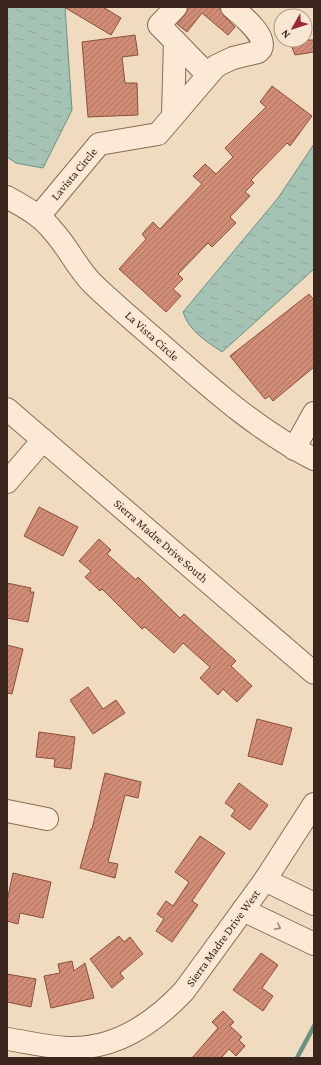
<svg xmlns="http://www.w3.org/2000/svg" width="321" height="1065" viewBox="0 0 321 1065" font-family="'Crimson Pro',serif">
  <defs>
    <pattern id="water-ripples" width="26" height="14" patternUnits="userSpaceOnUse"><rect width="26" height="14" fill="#a4c3b5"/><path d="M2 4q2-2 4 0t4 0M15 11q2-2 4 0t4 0" fill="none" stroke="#8ea79b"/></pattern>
    <pattern id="building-hatch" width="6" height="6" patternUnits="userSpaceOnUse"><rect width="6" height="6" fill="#d18c75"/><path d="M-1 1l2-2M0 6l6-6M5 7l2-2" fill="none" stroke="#ab725f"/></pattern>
  </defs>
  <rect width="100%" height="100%" fill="#f0dbc1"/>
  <g fill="url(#water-ripples)" stroke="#6a9181">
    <polygon points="7,7 65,7 72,110 43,168 16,163 7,157"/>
    <path d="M314,144V269L222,352C206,341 189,331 183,312L278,198Z"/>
  </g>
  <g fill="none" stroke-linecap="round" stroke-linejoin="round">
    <polyline stroke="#6a9181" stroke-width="4.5" points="297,1058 314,1026"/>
  </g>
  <g fill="url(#building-hatch)" stroke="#8c4f3c">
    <polygon points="64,7 103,7 121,18 111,35"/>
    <polygon points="188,7 219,7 224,16 235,27 228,35 202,13 187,32 177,24 185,15"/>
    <polygon points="135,35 138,55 122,57 125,83 137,83 138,115 88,117 82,42"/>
    <polygon points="289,40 314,40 314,52 295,55"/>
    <polygon points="272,86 312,116 290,146 287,143 251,180 254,183 245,192 250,196 230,217 236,223 212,247 208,243 178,274 183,279 173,289 181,296 166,312 119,269 146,239 142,234 153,222 160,229 202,184 193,176 205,164 216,174 233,157 225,148 266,107 260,102"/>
    <polygon points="309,294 314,300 314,367 273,401 269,396 265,399 230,356"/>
    <polygon points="39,507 78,527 63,556 24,536"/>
    <polygon points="99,539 111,550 107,554 136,580 138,577 180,618 184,614 236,661 231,666 252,686 237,702 223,689 218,695 200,678 210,667 183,643 174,653 145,627 142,629 102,589 100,591 85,577 91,571 79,561"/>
    <polygon points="7,583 31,588 30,592 34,592 28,622 7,618"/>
    <polygon points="7,645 23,649 12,694 7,693"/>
    <polygon points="88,687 103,709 116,700 125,713 93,734 70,700"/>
    <polygon points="257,719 292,728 282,765 248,756"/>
    <polygon points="39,732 75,737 71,769 54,767 55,759 36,757"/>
    <polygon points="105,773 141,782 138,798 125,795 108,862 118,864 115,878 80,868 91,829 92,829"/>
    <polygon points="239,783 268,805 250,830 231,816 235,810 225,803"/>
    <polygon points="200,836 225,853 192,901 198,905 172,942 156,931 164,919 157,914 166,901 173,906 189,882 175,872"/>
    <polygon points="13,873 51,882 43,918 20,913 18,924 7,921 7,901"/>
    <polygon points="119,936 124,942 130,937 143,954 120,973 124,978 112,988 90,959"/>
    <polygon points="261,953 278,965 262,988 273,996 263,1011 233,990"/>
    <polygon points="72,961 74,971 85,963 94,998 51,1008 44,976 60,973 58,964"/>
    <polygon points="7,974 36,979 31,1007 7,1002"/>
    <polygon points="223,1011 234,1022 230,1026 242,1037 239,1040 245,1046 236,1056 229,1049 221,1058 192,1058 218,1028 212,1022"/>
  </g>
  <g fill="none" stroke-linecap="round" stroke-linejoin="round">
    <g stroke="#8b6b58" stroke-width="24">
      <g id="minor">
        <polyline points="176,7 159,25 208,75"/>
        <polyline points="173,115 175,41"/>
        <path d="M7,197C24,207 41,215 53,231C68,247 77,268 93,284C116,306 140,326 164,347C211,388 257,430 314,459"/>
        <path d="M39,216L99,144L158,134L216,66L233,58L258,52L261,49C267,35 241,15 232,7"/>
        <polyline points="7,409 314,673"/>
        <polyline points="294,449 314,413"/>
        <polyline points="7,482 43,440"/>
        <polyline points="7,811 47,819"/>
        <polyline points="265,880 314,904"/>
        <polyline points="243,910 314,944"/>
        <path d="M7,1039C27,1042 47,1047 67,1048C114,1050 154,1023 184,991L265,880L314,804"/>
      </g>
    </g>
    <use href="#minor" stroke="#fbe9d5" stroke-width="22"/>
  </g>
  <defs><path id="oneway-chevron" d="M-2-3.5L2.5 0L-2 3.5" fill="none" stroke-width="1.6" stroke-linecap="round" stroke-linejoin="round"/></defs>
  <use stroke="#9a8879" href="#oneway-chevron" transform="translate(278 927) rotate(26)"/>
  <g text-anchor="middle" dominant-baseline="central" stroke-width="3" stroke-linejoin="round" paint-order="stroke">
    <g font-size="12" fill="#3a261d" stroke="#f7e6d1">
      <text transform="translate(74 174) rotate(-50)">Lavista Circle</text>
      <text transform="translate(152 336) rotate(42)">La Vista Circle</text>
      <text transform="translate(161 541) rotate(41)">Sierra Madre Drive South</text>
      <text transform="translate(223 938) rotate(-54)">Sierra Madre Drive West</text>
    </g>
  </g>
  <rect width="321" height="1065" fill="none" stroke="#3a261d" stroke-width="16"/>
  <g transform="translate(293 28) rotate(231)"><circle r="19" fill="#f7e6d1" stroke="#ab9989"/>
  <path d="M0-3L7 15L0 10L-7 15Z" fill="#9e2439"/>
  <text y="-6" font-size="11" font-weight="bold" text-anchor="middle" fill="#3a261d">N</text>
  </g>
</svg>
